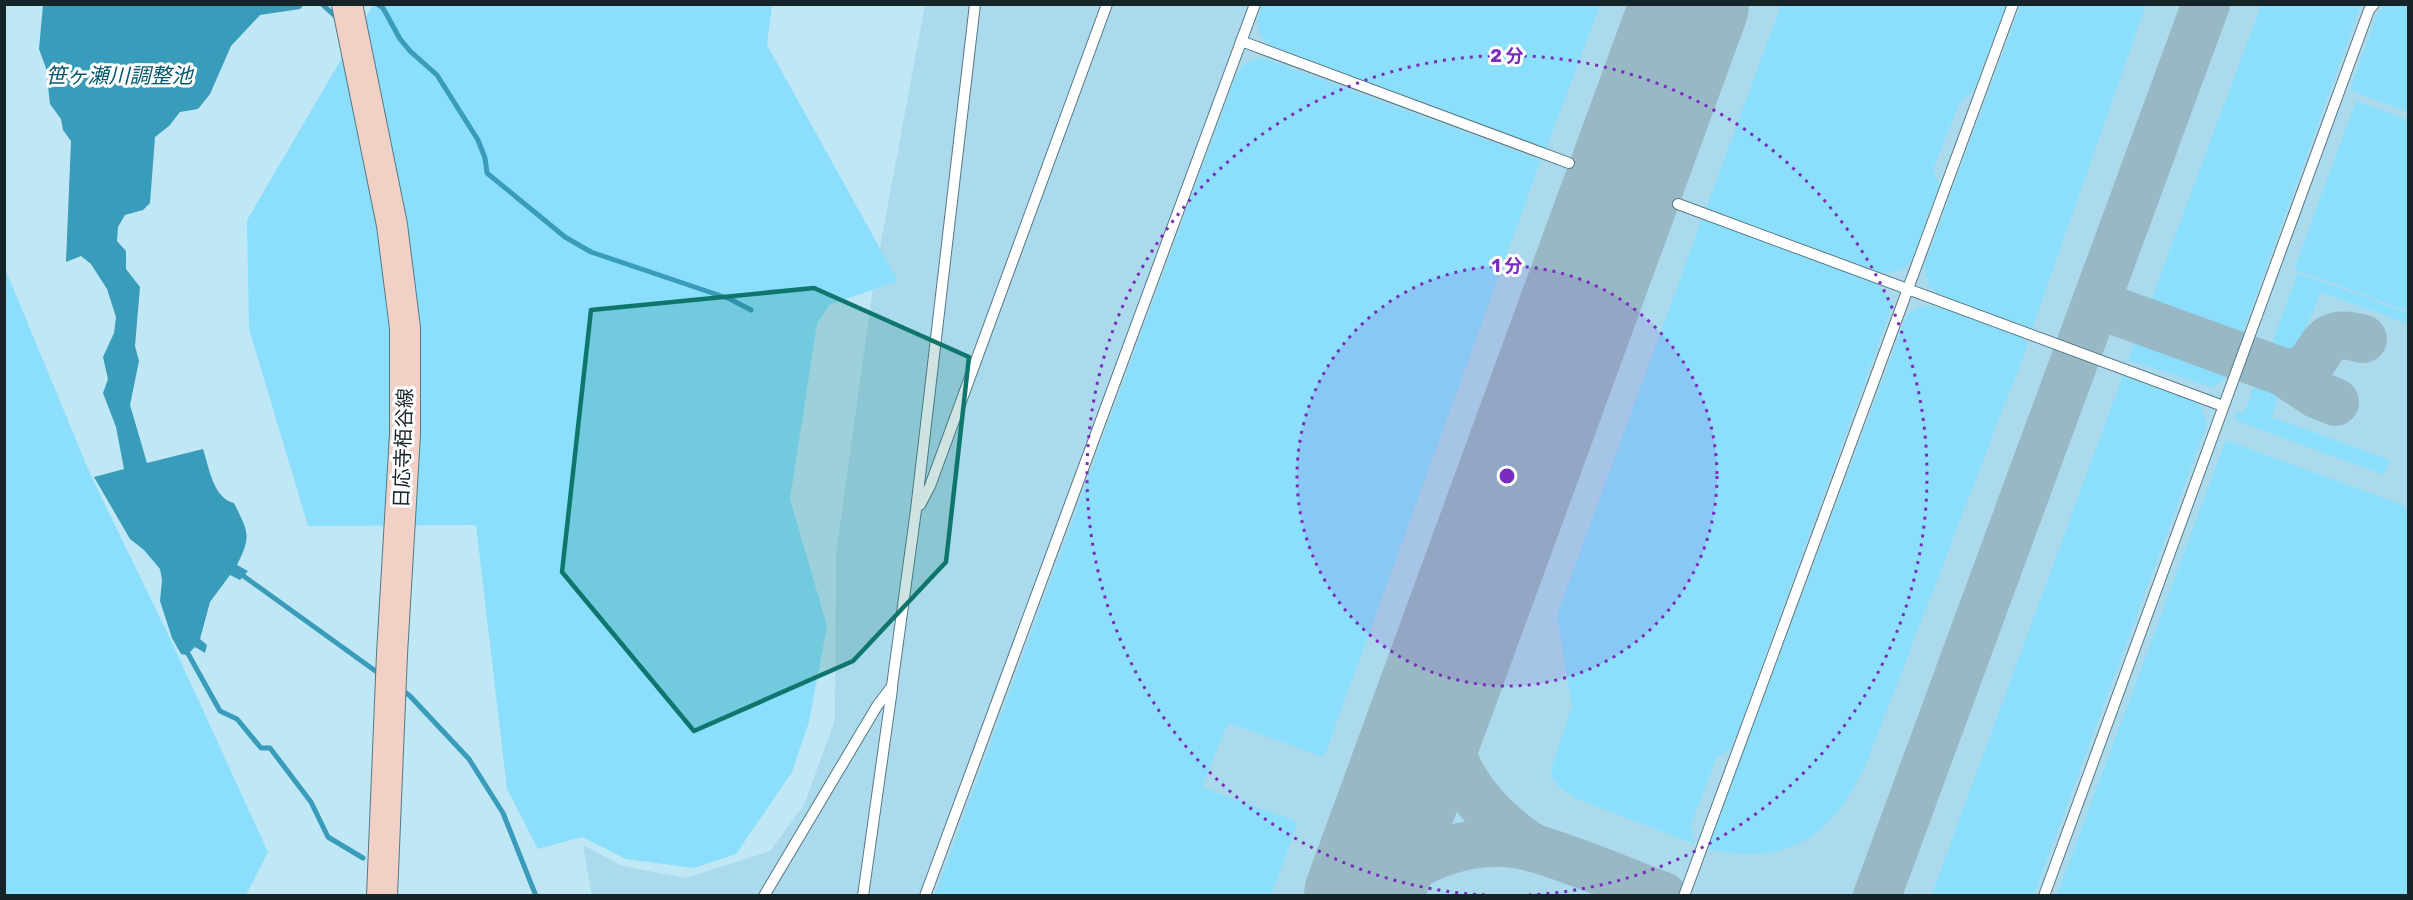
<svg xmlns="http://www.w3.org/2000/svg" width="2413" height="900" viewBox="0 0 2413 900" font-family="Rubik,'Noto Sans JP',sans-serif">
  <rect width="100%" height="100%" fill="#c0e7f5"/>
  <polygon fill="#abdaec" points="925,5 2408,5 2408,895 592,896 583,845 622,866 686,878 770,851 804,805 835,720 836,554 875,274"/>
  <g fill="#8bdffc">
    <polygon points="2021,4 2146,5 2032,329 1938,294 1929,286 1924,266"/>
    <polygon points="373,5 772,5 767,45 898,281 829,305 817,324 790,499 827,626 809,722 792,772 736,854 694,868 626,859 582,837 538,849 507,789 476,525 308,526 249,329 247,220"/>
    <path d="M1262,5H1600L1546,150L1270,46C1256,34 1255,22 1262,5Z"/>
    <path d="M1781,5H2006L1974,90L1960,102L1933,169L1939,186L1911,262C1900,272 1893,274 1878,272L1706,208Z"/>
    <polygon points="2261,5 2361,5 2241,337 2150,303"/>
    <polygon points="2385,5 2408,5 2408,112 2350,90 2377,14"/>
    <polygon points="1254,59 1266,59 1541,160 1324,757 1228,723 1202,787 1298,822 1271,895 935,895 1235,78 1242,66"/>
    <polygon points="2356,101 2408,120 2408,311 2294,269"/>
    <polygon points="1702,219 1876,283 1892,303 1890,312 1735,739 1730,749 1716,759 1691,825 1694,844 1577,799 1558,786 1551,775 1553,763 1572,706 1557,615"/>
    <polygon points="4,266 91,476 168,634 268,852 246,895 5,895"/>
    <polygon points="2298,273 2408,313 2408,324 2321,292 2296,351 2284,352 2270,348"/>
    <path d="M1929,306L1945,309L2022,337L2028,344L1867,762C1832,836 1792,867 1707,849L1907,315L1919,307Z"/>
    <polygon points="2135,340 2227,372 2224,379 2214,387 2208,386 2128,360"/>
    <polygon points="2123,375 2194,401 2201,407 2207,424 2034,895 1931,896"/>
    <path d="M2256,381C2283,391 2279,392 2272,417L2390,460L2384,475L2234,420L2237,411L2244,413Z"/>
    <polygon points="2226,440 2408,507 2408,895 2057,895"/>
  </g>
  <path fill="#389cba" d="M43,5H304L300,9L260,15L231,46L210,94L198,109L180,112L169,126L155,137L150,203L143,210L125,215L118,227L117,241L126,251V269L140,287L135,346L139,361L130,405L147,463L203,449C209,467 213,498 234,503C248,532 252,535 237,565L248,571L240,580L230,575L210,602L200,639L207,645L205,653L195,647L187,655L181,654L172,638L160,601L162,580L160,569L144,550L130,539L94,477L124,469L116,427L103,393L108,379L103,357L114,333L116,317L107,289L91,264L81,256L66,262L71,141L63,130L61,119L50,104L46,68L39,49Z"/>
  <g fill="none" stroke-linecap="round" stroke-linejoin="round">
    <g stroke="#389cba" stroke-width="5">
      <polyline points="322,4 335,16 338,15"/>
      <polyline points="377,4 383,8 400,39 410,51 437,75 478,140 485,158 487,173 565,237 591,252 730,299 751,310"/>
      <polyline points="238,572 381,675"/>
      <polyline points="186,650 220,711 237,719 261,748 270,748 311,802 328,837 363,858"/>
      <polyline points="401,689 410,696 469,759 503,813 536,896"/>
    </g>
    <g stroke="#97b8c4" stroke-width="48">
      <path d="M2096,304L2283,372C2330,377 2306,321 2363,339"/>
      <polyline points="2283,372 2316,394 2335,402"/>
      <path d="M1459,634C1453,657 1444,682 1444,706C1444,770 1483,815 1533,848"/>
      <path d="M1376,896C1414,854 1479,832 1534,848C1578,861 1621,880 1663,896"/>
      <polyline points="1877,896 2206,4"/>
    </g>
    <polyline stroke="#97b8c4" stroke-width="118" points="1363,896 1690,4"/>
    <g stroke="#557986" stroke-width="12">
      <g id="lane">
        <polyline points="1241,41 1569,163"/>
        <polyline points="1678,204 2223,406"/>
        <polyline points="920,505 930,486 1107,4"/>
        <polyline points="764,896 877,706 892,686 916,510 975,4"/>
        <polyline points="863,896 892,689"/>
        <polyline points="925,896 1255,4"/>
        <polyline points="1684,896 2013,4"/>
        <polyline points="2044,896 2369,10 2374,4"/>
      </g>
    </g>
    <g stroke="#557986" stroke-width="32">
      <polyline id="secondary" points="347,4 392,225 405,328 405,434 392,654 382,896"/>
    </g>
    <use href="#lane" stroke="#fff" stroke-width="10"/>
    <use href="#secondary" stroke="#f1d0c5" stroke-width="30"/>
  </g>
  <path fill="#0f766e" fill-opacity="0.2" stroke="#0f766e" stroke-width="4.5" stroke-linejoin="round" d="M814,288L969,357L946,562L853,661L694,731L562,572L591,310Z"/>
  <circle cx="1507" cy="476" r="210" fill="#7b2cbf" fill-opacity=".12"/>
  <g fill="none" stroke="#7b2cbf" stroke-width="3" stroke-dasharray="3 6">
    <circle cx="1507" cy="476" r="210"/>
    <path d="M1485 895A420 420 0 1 1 1529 895"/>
  </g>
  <g text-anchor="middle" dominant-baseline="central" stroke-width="6" stroke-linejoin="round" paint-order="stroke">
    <g font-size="20" fill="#152429" stroke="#fff">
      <text transform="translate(403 448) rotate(-88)">日応寺栢谷線</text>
    </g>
    <g font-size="21" font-style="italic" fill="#05596f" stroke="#fff">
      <text x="119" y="75">笹ヶ瀬川調整池</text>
    </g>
  </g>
  <circle cx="1507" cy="476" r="9" fill="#7b2cbf" stroke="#fff" stroke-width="3"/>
  <g font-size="18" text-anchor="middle" font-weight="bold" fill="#7b2cbf" stroke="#fff" stroke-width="6" stroke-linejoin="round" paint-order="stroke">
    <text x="1507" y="62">2 分</text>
    <text x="1507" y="272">1 分</text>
  </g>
  <rect width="2413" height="900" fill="none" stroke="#152429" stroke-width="12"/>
</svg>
